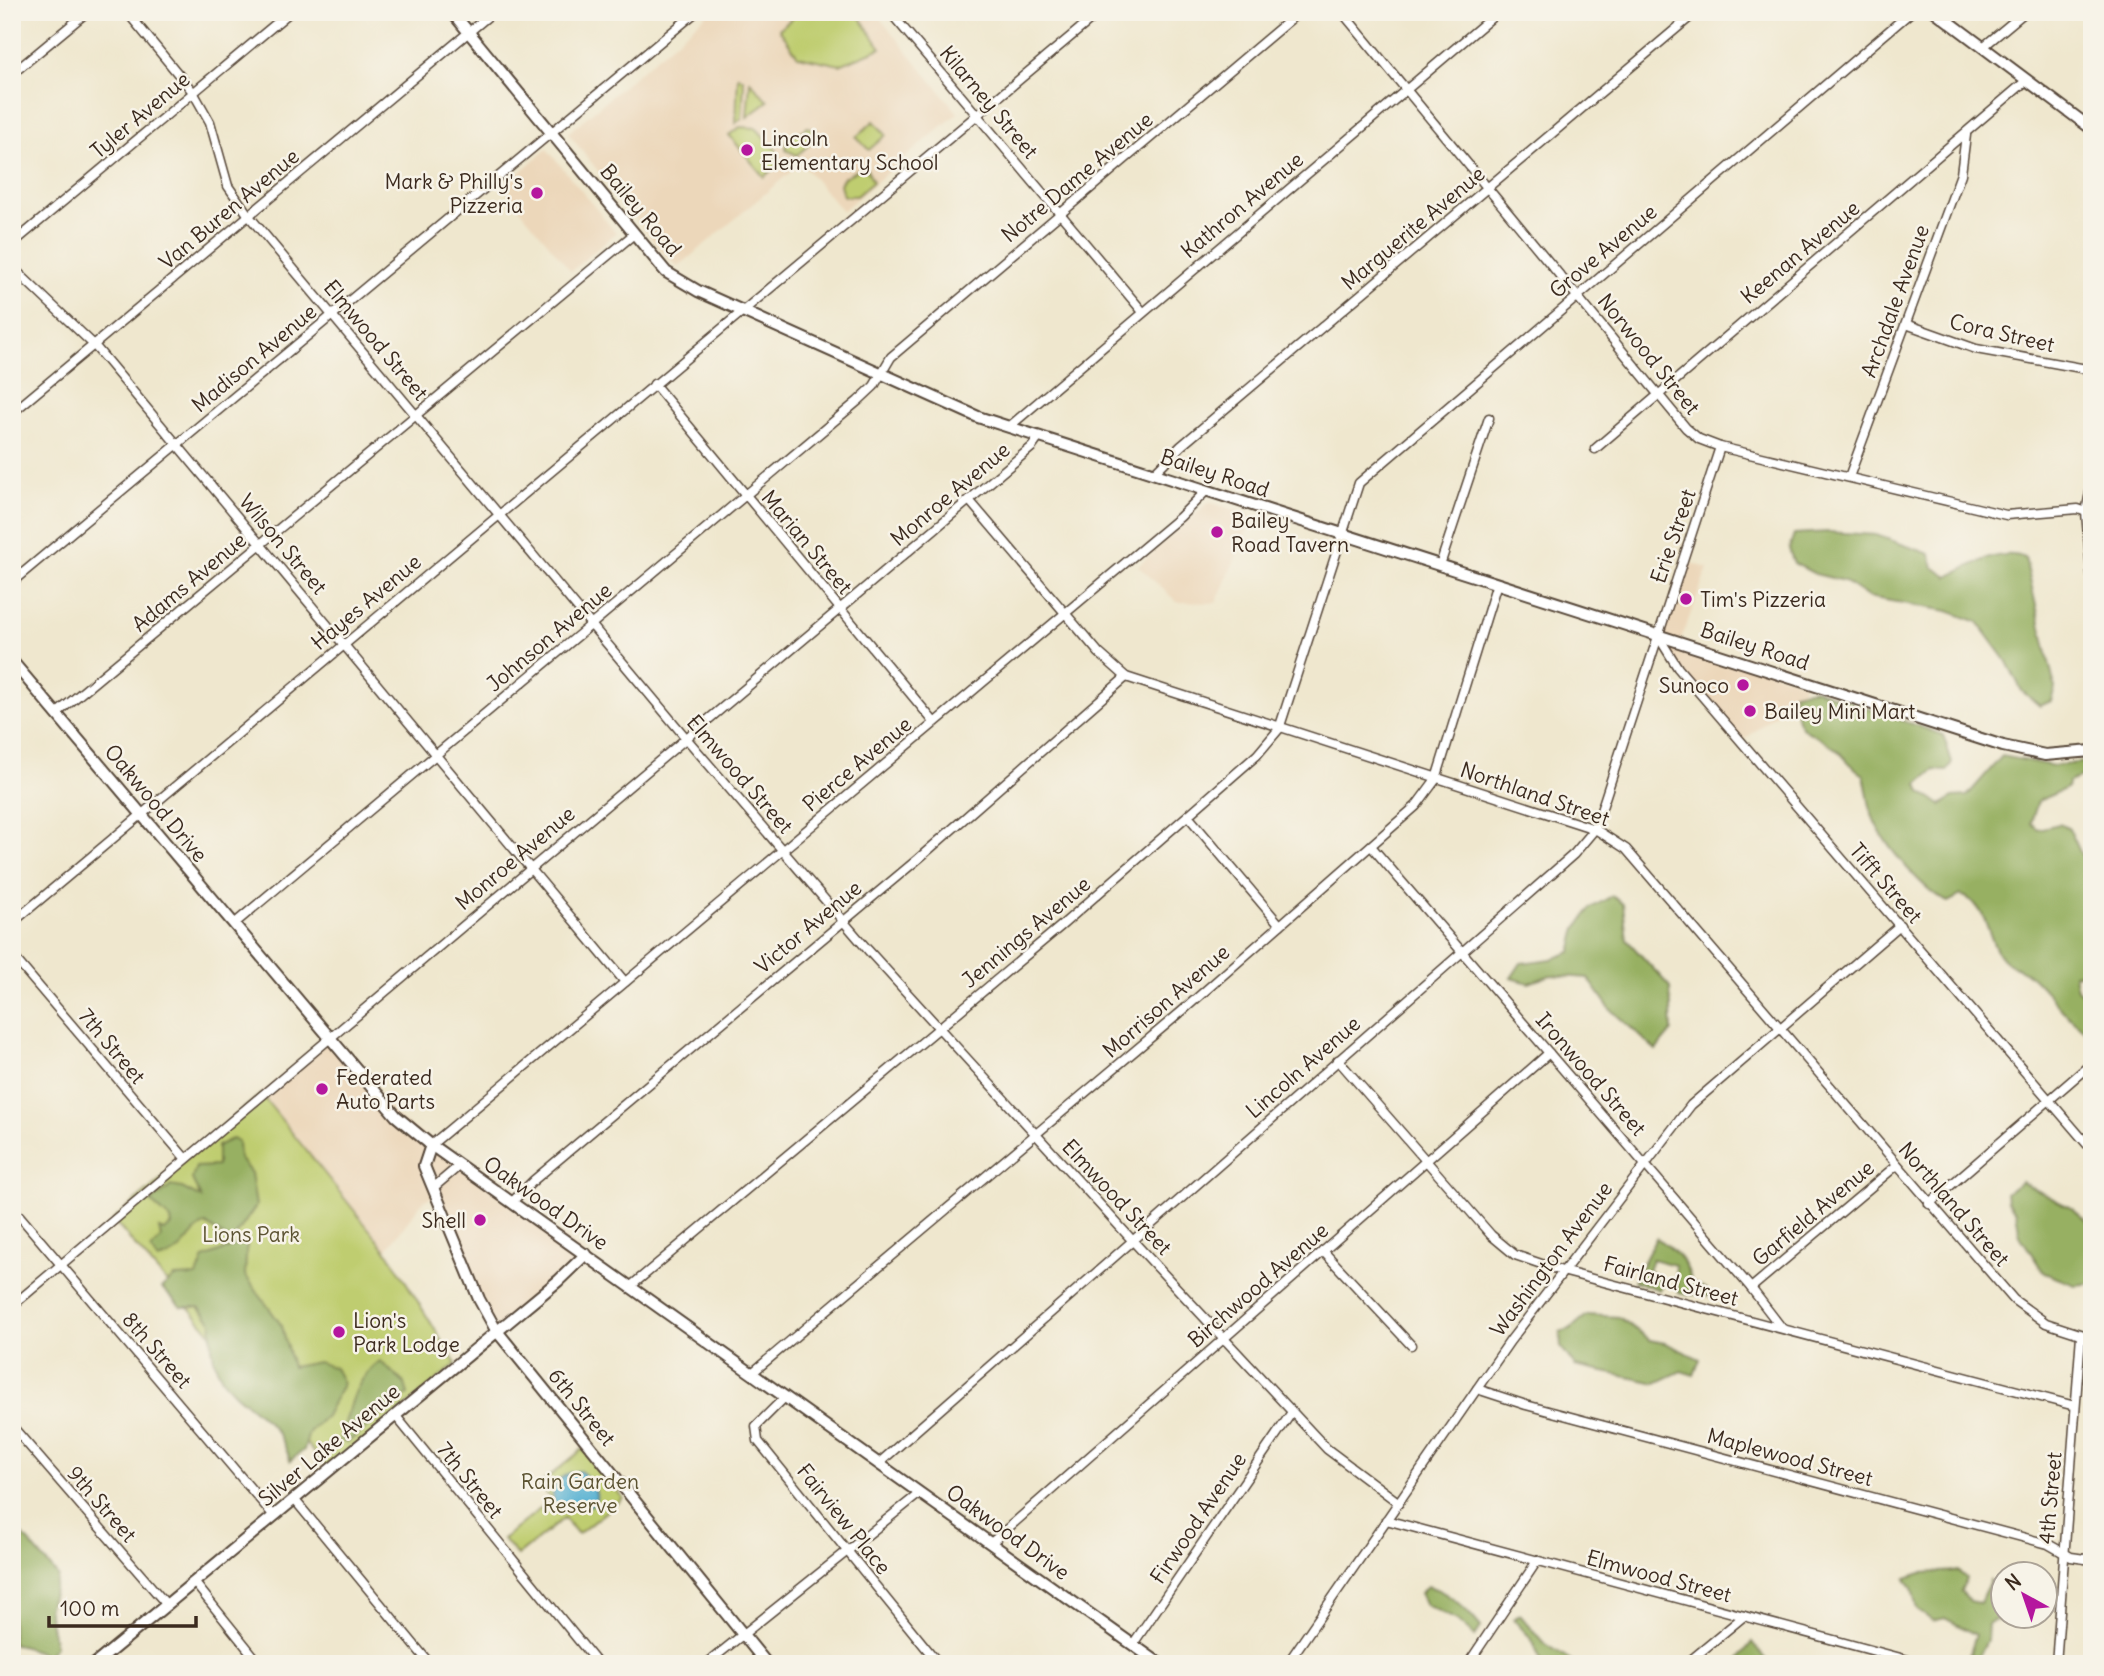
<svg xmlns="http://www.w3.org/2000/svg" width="2104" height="1676" viewBox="0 0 2104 1676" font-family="Delius,sans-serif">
  <rect width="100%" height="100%" fill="#f7f3e8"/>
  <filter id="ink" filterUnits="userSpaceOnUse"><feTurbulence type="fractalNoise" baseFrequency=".0143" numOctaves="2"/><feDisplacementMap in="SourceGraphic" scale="14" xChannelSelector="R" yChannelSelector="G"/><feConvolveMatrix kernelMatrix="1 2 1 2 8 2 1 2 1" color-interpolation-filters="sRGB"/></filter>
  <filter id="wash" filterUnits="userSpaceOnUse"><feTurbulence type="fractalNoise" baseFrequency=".00686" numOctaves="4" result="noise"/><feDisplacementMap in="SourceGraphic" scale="28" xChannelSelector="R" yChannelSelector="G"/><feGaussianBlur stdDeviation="1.57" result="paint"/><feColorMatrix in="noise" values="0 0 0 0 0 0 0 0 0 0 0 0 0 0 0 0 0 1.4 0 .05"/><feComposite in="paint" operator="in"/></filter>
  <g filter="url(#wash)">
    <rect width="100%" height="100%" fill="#efe7ce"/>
    <g fill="#ecd7ba">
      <polygon points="710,12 875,12 958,113 842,211 801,163 678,267 664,254 568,133"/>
      <polygon points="547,149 616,233 571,271 502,187"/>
      <polygon points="1209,502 1251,515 1248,529 1216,603 1177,602 1138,566"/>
      <polygon points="1683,561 1708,568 1680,642 1805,683 1799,694 1742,742 1697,690 1658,636"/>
      <polygon points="329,1037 396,1116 586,1254 496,1330 436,1196 424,1200 386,1250 261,1094"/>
    </g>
    <g fill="#bfcd6f" stroke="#7d7c46" stroke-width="2">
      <polygon points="800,12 856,12 881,48 840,65 798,56 779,29"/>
      <polygon points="738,76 743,79 744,84 742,118 736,123"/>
      <polygon points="750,81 768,101 747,117"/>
      <polygon points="874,121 886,135 869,150 856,137"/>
      <polygon points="740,127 756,128 777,151 776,166 764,177 729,135"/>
      <polygon points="808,127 817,131 817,138 797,155 786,150 786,141"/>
      <polygon points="865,166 873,182 856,196 843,196 840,184 844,177"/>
      <polygon points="261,1094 389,1254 456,1364 329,1470 113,1220"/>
      <polygon points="583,1449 623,1498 578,1534 564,1518 517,1556 503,1539 551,1500 539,1485"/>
    </g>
    <g fill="#97b062" stroke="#696d40" stroke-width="2">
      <path d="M1828,532L1876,535L1930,554L1933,567L1948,577C1970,566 2001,547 2025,558L2055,688L2051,701L2040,706L2022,691L2006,660L1978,622L1948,611L1868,597L1844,581L1815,574L1794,563L1789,549L1794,534Z"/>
      <path d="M1815,689L1943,735L1952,762L1947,771L1934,770L1918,784L1921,792L1941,805L1953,797L1967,796L2002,756L2054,766L2092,761V773L2068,782L2067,788L2038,801L2031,823L2038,829L2059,824L2069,828L2092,878V970L2074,974L2077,989L2092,1003V1035C2062,1016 2056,1000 2033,978C2022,968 2007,968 1998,953C1986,932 1987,905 1961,895L1948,902C1925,892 1889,850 1878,828C1869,813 1868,792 1864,775C1852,768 1846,758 1836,749C1804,724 1798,740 1793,692Z"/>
      <polygon points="1612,896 1623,904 1627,940 1670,987 1672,1031 1656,1050 1610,1009 1588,978 1551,975 1529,983 1511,978 1521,963 1552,959 1571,952 1577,928 1591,908"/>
      <path d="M232,1139L238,1141L239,1158L251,1173L256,1206L231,1242L206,1224C185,1234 190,1251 158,1260L151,1249L161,1238L159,1229L164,1231L172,1225L171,1220L151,1202L171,1186L182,1188L201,1198L192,1179L196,1167L217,1166V1146Z"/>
      <polygon points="2021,1182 2073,1209 2092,1225 2092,1283 2075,1285 2044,1273 2020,1236 2016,1212 2007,1201 2006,1193"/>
      <path d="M1656,1238C1671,1246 1689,1264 1691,1281L1707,1290L1710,1296L1679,1293L1675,1265L1652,1259L1648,1271L1655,1274L1662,1285L1660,1290L1634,1281Z"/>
      <path d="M247,1241L245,1275L282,1326L292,1367L318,1362L335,1368L343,1383L326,1416L309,1432L304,1450L290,1461C274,1395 204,1411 212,1322L199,1307H181L162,1288L174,1277L197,1276L204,1258Z"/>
      <polygon points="1587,1315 1619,1317 1650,1340 1665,1343 1700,1359 1694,1375 1681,1371 1656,1383 1575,1366 1561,1347 1560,1332 1570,1329"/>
      <path d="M380,1361L405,1384L408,1394L347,1443L339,1440C351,1410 352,1382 380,1361Z"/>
      <polygon points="12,1531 22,1534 58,1576 48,1610 55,1646 48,1655 12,1643"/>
      <polygon points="1958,1571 1966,1578 1961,1591 1970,1601 1980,1603 1990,1580 2002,1592 2002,1616 2016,1617 2006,1621 1994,1620 1988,1624 1987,1640 1978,1658 1969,1656 1976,1635 1945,1618 1933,1621 1917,1610 1912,1588 1906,1578 1921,1573"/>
      <path d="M1427,1586C1448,1591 1468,1611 1481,1627L1475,1636L1457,1620L1426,1605L1420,1593Z"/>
      <polygon points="1520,1615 1543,1642 1572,1661 1571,1664 1539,1664 1541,1660 1529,1636 1513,1619"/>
      <polygon points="1752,1642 1766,1660 1782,1664 1735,1664"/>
    </g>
    <path fill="#54b0d2" stroke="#486d78" stroke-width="2" d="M580,1471C590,1477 607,1501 587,1507C579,1510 566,1507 558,1508C544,1491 561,1471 580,1471Z"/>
  </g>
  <g filter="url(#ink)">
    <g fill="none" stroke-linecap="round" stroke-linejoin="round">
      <g stroke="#564638" stroke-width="11">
        <g id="minor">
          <polyline points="127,12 193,92 210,122 228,186 249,216 686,738 868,950 1132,1240 1327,1449 1399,1503"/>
          <polyline points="890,12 1143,312"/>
          <polyline points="1342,12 1686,428 1699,439 1720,447 2006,515 2078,509 2092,514"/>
          <polyline points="1983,47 2025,12"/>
          <polyline points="12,74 87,12"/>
          <polyline points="12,244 290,12"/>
          <polyline points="12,267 94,345 625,982"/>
          <polyline points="1906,324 1976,349 2092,370"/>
          <polyline points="654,384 934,722"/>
          <polyline points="12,413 493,12"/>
          <polyline points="1010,426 1498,12"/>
          <polyline points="1595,449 2027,80"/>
          <polyline points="1154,473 1181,446 1696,12"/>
          <polyline points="1849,477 1961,174 1966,135"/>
          <polyline points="2092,483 2086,512 2092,584"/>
          <polyline points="969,500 1099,653 1126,677 1595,829 1626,849 2014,1300 2046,1323 2092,1338"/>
          <polyline points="1440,565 1489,418"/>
          <polyline points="12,582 696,12"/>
          <polyline points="1658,636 1678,668 2092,1150"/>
          <polyline points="56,714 634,234"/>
          <polyline points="1188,816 1280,925"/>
          <polyline points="1371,846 1751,1288 1781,1327"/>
          <polyline points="12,923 1100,12"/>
          <polyline points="234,924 858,401 874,386 891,357 1299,12"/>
          <polyline points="12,955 185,1158"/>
          <polyline points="1338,1060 1491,1235 1515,1255 1562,1271 2075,1406"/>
          <polyline points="431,1145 1180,517 1207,490"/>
          <polyline points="433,1188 460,1165"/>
          <polyline points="512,1202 534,1180 918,859 1126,677"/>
          <polyline points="1929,1204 2092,1063"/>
          <polyline points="12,1207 274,1516"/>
          <polyline points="1323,1251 1411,1345"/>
          <polyline points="631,1286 1061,926 1257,755 1279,729 1359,483 1911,12"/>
          <polyline points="1751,1288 1897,1165"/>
          <polyline points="12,1306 1032,447 1040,436"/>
          <polyline points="752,1373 1181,1012 1416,806 1436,779 1497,583"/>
          <polyline points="1477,1389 1526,1405 2048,1544 2071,1557 2092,1560"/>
          <polyline points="785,1397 756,1426 758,1441 939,1664"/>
          <polyline points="395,1415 598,1664"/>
          <polyline points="12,1426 167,1605"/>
          <polyline points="878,1464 1574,854 1595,829 1720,447"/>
          <polyline points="294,1499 430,1664"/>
          <polyline points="1386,1520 1923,1664"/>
          <polyline points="991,1543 1549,1053"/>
          <polyline points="194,1582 260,1664"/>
          <polyline points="1133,1644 1292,1412"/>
          <polyline points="706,1664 920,1493"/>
          <polyline points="1287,1664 1510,1341 1691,1105 1900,925"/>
          <polyline points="1468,1664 1537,1561"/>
          <polyline points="1686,1664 1744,1616"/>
          <polyline points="2056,1664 2081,1335"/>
        </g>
      </g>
      <g stroke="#564638" stroke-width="14">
        <g id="tertiary">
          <polyline points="452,12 666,272 698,291 978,417 2003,746 2045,755 2092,751"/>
          <polyline points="1936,12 2092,129"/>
          <polyline points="12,661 396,1116 431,1145 1160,1664"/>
          <polyline points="431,1145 424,1166 479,1299 496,1330 767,1664"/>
          <polyline points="95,1664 558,1281 586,1254"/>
        </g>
      </g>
      <use href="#minor" stroke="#fff" stroke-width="8"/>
      <use href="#tertiary" stroke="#fff" stroke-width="10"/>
    </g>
  </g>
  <g fill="#b5179e" stroke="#f7f3e8" stroke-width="2.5">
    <circle cx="747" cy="150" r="7"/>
    <circle cx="537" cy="193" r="7"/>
    <circle cx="1217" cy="532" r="7"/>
    <circle cx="1686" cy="599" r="7"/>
    <circle cx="1743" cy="685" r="7"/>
    <circle cx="1750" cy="711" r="7"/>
    <circle cx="322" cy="1089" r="7"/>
    <circle cx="480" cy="1220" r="7"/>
    <circle cx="339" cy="1332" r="7"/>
  </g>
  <g text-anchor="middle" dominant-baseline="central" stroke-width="5" stroke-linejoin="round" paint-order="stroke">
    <g font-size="21" fill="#3b2a1e" stroke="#f7f3e8">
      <text transform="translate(989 102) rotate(50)">Kilarney Street</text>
      <text transform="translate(140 115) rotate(-40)">Tyler Avenue</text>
      <text transform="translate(1077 177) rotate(-40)">Notre Dame Avenue</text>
      <text transform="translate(1242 205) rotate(-40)">Kathron Avenue</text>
      <text transform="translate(229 209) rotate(-40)">Van Buren Avenue</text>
      <text transform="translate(641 210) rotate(50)">Bailey Road</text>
      <text transform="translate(1413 228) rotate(-40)">Marguerite Avenue</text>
      <text transform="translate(1603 251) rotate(-40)">Grove Avenue</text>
      <text transform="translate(1800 252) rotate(-40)">Keenan Avenue</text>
      <text transform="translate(1895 301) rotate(-70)">Archdale Avenue</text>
      <text transform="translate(2002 333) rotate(13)">Cora Street</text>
      <text transform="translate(376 340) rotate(50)">Elmwood Street</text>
      <text transform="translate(1649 354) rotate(51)">Norwood Street</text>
      <text transform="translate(254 358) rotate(-40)">Madison Avenue</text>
      <text transform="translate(1215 473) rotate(18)">Bailey Road</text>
      <text transform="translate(950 494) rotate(-40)">Monroe Avenue</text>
      <text transform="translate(1673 536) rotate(-71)">Erie Street</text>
      <text transform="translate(807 542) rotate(50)">Marian Street</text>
      <text transform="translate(283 544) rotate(50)">Wilson Street</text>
      <text transform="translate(189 582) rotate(-40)">Adams Avenue</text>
      <text transform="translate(366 602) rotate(-40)">Hayes Avenue</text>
      <text transform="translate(549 637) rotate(-40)">Johnson Avenue</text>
      <text transform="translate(1755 646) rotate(18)">Bailey Road</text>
      <text transform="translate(857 764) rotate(-40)">Pierce Avenue</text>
      <text transform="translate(740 774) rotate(49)">Elmwood Street</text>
      <text transform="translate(1535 794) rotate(19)">Northland Street</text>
      <text transform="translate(156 803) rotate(50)">Oakwood Drive</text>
      <text transform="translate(515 858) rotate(-40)">Monroe Avenue</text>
      <text transform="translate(1886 883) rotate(49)">Tifft Street</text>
      <text transform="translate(808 927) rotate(-40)">Victor Avenue</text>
      <text transform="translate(1026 932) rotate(-40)">Jennings Avenue</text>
      <text transform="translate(1166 1001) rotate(-41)">Morrison Avenue</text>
      <text transform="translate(112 1046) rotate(50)">7th Street</text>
      <text transform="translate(1303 1067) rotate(-41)">Lincoln Avenue</text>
      <text transform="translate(1591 1074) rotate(49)">Ironwood Street</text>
      <text transform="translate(1117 1197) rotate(47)">Elmwood Street</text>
      <text transform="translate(546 1203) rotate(35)">Oakwood Drive</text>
      <text transform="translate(1954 1204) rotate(49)">Northland Street</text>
      <text transform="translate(1813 1213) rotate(-40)">Garfield Avenue</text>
      <text transform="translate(1551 1259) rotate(-53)">Washington Avenue</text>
      <text transform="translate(1671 1281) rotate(15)">Fairland Street</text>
      <text transform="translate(1258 1285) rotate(-41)">Birchwood Avenue</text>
      <text transform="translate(157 1350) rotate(49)">8th Street</text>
      <text transform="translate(582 1407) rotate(51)">6th Street</text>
      <text transform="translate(329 1445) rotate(-40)">Silver Lake Avenue</text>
      <text transform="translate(1790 1457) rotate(15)">Maplewood Street</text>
      <text transform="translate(470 1480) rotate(51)">7th Street</text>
      <text transform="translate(2050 1498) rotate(-85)">4th Street</text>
      <text transform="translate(102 1504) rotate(49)">9th Street</text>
      <text transform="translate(1198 1518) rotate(-56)">Firwood Avenue</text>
      <text transform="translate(844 1519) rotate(51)">Fairview Place</text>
      <text transform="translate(1008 1532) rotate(36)">Oakwood Drive</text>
      <text transform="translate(1659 1576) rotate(15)">Elmwood Street</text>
    </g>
    <g font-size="21" fill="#3b2a1e" stroke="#f7f3e8" text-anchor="start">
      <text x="761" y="138">Lincoln<tspan x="761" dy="24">Elementary School</tspan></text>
      <text x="523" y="181" text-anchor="end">Mark &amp; Philly's<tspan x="523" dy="24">Pizzeria</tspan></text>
      <text x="1231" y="520">Bailey<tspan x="1231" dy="24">Road Tavern</tspan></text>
      <text x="1700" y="599">Tim's Pizzeria</text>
      <text x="1729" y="685" text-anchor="end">Sunoco</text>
      <text x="1764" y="711">Bailey Mini Mart</text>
      <text x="336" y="1077">Federated<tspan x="336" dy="24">Auto Parts</tspan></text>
      <text x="466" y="1220" text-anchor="end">Shell</text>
      <text x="353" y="1320">Lion's<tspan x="353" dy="24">Park Lodge</tspan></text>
    </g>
    <g font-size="21" fill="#5c5332" stroke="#f7f3e8">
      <text x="251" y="1234">Lions Park</text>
      <text x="580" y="1481">Rain Garden<tspan x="580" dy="24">Reserve</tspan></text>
    </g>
  </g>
  <rect width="2104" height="1676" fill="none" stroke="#f7f3e8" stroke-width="42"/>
  <g transform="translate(2024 1595) rotate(320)"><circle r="33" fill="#f7f3e8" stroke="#aca397" stroke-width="2"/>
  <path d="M0-5L12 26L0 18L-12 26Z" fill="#b5179e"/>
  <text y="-10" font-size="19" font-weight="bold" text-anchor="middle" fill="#3b2a1e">N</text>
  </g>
  <path d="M49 1616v10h147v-10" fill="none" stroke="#3b2a1e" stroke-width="3.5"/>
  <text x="60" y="1616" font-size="21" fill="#3b2a1e" stroke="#f7f3e8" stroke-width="5" paint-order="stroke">100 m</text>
</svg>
